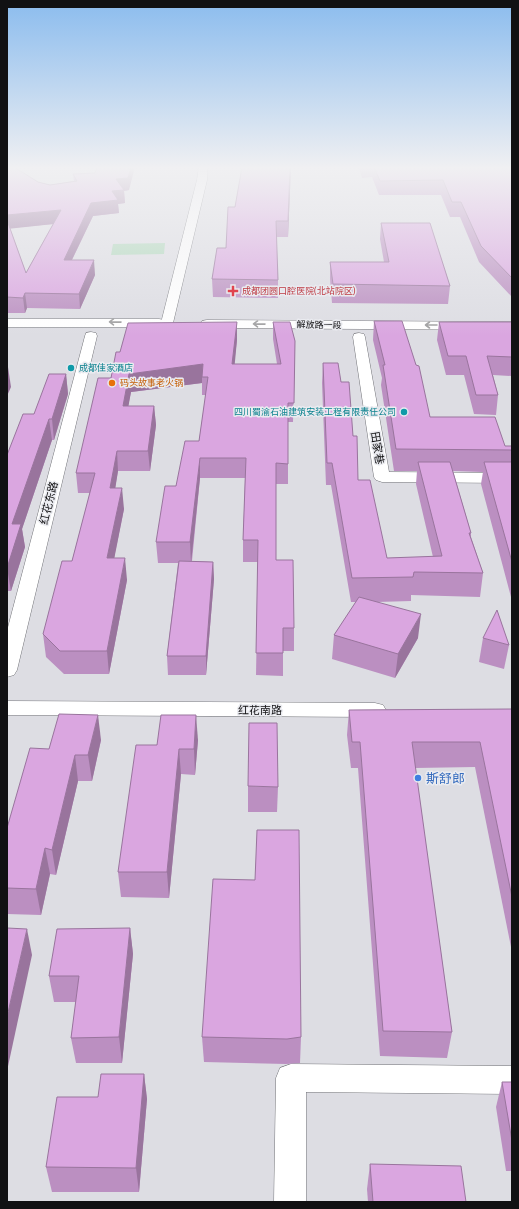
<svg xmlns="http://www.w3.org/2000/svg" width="519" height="1209" viewBox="0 0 519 1209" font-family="'Fira Sans Condensed','Noto Sans SC',sans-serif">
  <rect width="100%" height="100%" fill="#dddde3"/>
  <polygon fill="#aed7ba" points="165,243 164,254 111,255 113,244"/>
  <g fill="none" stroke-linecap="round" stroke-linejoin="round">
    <g stroke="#737479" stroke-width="1">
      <g id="minor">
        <polygon points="199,167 207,167 207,180 173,323 167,339 157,339 156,336 161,323 197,180"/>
        <polygon points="91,332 96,333 97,336 17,670 14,675 7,677 7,631 85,336 86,333"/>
        <polygon points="359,333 364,334 365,337 389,472 512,473 512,483 382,482 376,480 374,477 353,337 354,334"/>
        <polygon points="7,701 375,703 383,705 386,710 383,715 375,717 7,715"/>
        <polygon points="291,1064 512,1066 512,1094 306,1092 306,1202 274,1202 276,1078 280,1068"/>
      </g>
    </g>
    <g stroke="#737479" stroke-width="1">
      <g id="major">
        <polygon points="7,319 159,319 164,320 166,323 164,326 159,327 7,327"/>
        <polygon points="207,320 512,322 512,330 207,328 202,327 200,324 202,321"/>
      </g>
    </g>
    <use href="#minor" fill="#fff" fill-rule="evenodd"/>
    <use href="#major" fill="#fff" fill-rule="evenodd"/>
  </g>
  <g fill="#bb8fc1" fill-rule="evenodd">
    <path d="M7,167L38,182L50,185L74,181L73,174L129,190L124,191L125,203L118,204L119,213L93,216L72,260L95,275L80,309L27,308L25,313H7ZM53,224L26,273L10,228Z"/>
    <polygon points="242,167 291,167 288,237 276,237 278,280 278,298 213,297 212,279 226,248 235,207"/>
    <polygon points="359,167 512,167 512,297 479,262 460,217 450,217 441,195 379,195 372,177 362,178"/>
    <polygon points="381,223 450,286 448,304 332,303 330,279 330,262 384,262 380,239"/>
    <polygon points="374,321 430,417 505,446 512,450 512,598 511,597 481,484 483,472 453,471 471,533 471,537 483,573 480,597 411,595 411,601 377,602 418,638 395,678 332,659 334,635 356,602 351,602 331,485 326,485 322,383 323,363 341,382 353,436 358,480 387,558 433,557 416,484 417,471 394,471 381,385 382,378 373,340"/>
    <polygon points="237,322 237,340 234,364 277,364 273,339 273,322 295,341 293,422 288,422 288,484 276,484 276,560 294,628 294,651 283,651 283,676 256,675 258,562 243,562 243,540 245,478 200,478 192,561 213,562 214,579 206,675 168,675 167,656 178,563 158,563 156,542 176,486 199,441 206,395 202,395 202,383 131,392 128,406 154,406 156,425 150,471 118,471 115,488 124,509 114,558 127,580 109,674 64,674 46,657 43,634 72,561 90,493 78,493 76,473 120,352"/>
    <polygon points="439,322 512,322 512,376 493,375 498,395 496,415 474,414 464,375 446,375 437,340"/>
    <polygon points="66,374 68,394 54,440 52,440 22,529 25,547 11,591 7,591 7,455 34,414"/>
    <polygon points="483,638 509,645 504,669 479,662"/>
    <polygon points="512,709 512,952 475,767 415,768 452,1032 447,1058 380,1056 358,768 351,768 347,735 349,710"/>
    <polygon points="101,740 92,781 78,781 56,875 50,874 41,915 7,914 7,828 49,749"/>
    <polygon points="198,740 195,775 181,774 169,898 121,897 118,872 157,745"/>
    <polygon points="248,786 278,787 277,812 248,812"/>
    <polygon points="130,928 133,954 122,1063 76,1063 71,1038 76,1002 54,1002 49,976"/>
    <polygon points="202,1037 301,1037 300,1063 286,1064 204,1062"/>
    <polygon points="144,1074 147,1099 139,1192 52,1192 46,1167 98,1097"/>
    <polygon points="502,1082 512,1082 512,1171 506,1171 496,1107"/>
    <polygon points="370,1164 466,1202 368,1202 367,1189"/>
  </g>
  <g fill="#99749d">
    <polygon points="131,167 135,167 129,190 124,191 125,203 118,204 119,213 93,216 65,274 64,260 91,203 112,191 116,179"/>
    <polygon points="290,167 291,167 288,237 288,221"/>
    <polygon points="61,210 63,223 7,229 7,215"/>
    <polygon points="94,260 95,275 80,309 79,294"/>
    <polygon points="25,293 27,308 25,313 23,298"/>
    <polygon points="237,322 237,340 233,382 232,364"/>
    <polygon points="203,364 202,377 202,383 131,392 125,425 123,406 129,374"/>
    <polygon points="8,367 11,387 7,396 7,369"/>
    <polygon points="66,374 68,394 54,440 52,419"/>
    <polygon points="154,406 156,425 150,471 148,451"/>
    <polygon points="49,419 52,440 22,529 25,547 11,591 7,568 12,524"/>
    <polygon points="117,451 118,471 112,509 110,488"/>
    <polygon points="200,458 200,478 191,563 190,542"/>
    <polygon points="122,488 124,509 110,580 107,558"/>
    <polygon points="125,558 127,580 109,674 107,651"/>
    <polygon points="213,562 214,579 206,675 206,656"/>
    <polygon points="421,614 418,638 395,678 398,654"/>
    <polygon points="98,715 101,740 92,781 88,755"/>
    <polygon points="196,715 198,740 195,775 194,749"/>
    <polygon points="179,749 181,774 169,898 167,872"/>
    <polygon points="75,755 78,781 56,875 52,850"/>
    <polygon points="45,848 50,874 41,915 36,889"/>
    <polygon points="130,928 133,954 122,1063 119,1037"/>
    <polygon points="27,929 32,955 7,1071 7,1017"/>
    <polygon points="144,1074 147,1099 139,1192 136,1168"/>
  </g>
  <g fill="#daa6e0" stroke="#99749d">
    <polygon points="7,167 14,167 38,182 50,185 77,181 73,174 95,173 97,167 131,167 128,178 116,179 124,190 112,191 118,200 91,203 64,260 94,260 79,294 25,293 23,298 7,297 7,220 26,273 61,210 7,215"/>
    <polygon points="242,167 290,167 288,221 276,221 278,280 212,279 217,248 226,248 228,207 235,207"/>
    <polygon points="374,167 512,167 512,278 481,246 461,202 452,202 443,180 380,181"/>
    <polygon points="381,223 430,223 450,286 333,284 330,262 389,262"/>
    <polygon points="374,321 402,321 416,365 419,366 430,417 495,417 505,446 512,446 512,450 396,449 383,365 385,365"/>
    <polygon points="237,322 232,364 281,364 273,322 290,322 295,341 294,403 288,403 288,464 276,463 276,560 293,560 294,628 283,628 283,653 256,653 258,540 243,540 246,458 200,458 190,542 156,542 165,486 176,486 185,441 199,441 208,377 202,377 203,364 129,374 123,406 154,406 148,451 117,451 110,488 122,488 107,558 125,558 107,651 60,651 43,634 62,561 72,561 95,473 76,473 98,378 111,378 116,352 120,352 128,323"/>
    <polygon points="439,322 512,322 512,357 487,356 498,395 476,395 466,356 448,356"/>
    <polygon points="323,363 338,363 341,382 349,382 353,436 357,436 358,480 370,480 387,558 442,556 418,462 450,462 471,533 469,533 483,573 414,572 413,577 352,578 332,463 327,463"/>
    <polygon points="49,374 66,374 52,419 49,419 12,524 21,524 7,568 7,455 23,414 34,414"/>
    <polygon points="484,462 512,462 512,562"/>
    <polygon points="179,561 213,562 206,656 167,656"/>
    <polygon points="359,597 421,614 398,654 334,635"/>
    <polygon points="497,610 509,645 483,638"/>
    <polygon points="512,709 512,897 480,742 412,742 452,1032 383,1031 360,742 352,742 349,710"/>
    <polygon points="59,714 98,715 88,755 75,755 52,850 45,848 36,889 7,888 7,828 30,748 49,749"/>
    <polygon points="161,715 196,715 194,749 179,749 167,872 118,872 136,745 157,745"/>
    <polygon points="249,723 277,723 278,787 248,786"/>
    <polygon points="257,830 299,830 301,1037 287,1039 202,1037 213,879 255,880"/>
    <polygon points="7,928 27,929 7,1017"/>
    <polygon points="130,928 119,1037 71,1038 79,976 49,976 57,929"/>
    <polygon points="101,1074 144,1074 136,1168 46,1167 57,1097 98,1097"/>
    <polygon points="502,1082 512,1082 512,1141"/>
    <polygon points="370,1164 461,1166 466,1202 373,1202"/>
  </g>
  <defs><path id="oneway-shaft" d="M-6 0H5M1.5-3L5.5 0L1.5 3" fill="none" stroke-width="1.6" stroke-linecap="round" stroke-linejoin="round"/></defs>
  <g stroke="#a0a0a1">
    <use href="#oneway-shaft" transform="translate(115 322) rotate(-179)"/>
    <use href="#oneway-shaft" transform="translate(259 324) rotate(-179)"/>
    <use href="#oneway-shaft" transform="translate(431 325) rotate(-180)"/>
  </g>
  <linearGradient id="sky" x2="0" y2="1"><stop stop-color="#8bbcee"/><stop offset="0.5" stop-color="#f0f0f2"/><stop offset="1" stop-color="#f0f0f2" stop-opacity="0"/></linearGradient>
  <rect width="519" height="336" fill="url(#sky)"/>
  <path fill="#e0444e" stroke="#eaebf0" stroke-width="1.5" d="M231 285h4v4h4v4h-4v4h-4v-4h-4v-4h4z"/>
  <g fill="#0f9aa8" stroke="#eaebf0" stroke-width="1.5">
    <circle cx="71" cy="368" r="4"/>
    <circle cx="404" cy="412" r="4"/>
  </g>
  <circle fill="#e8710a" stroke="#eaebf0" stroke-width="1.5" cx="112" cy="383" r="4"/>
  <circle fill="#3f7fe0" stroke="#eaebf0" stroke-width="1.5" cx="418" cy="778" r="4"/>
  <g text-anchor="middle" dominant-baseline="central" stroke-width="3" stroke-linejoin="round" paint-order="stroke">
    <g font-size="9" fill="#be3a42" stroke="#eaebf0" text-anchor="start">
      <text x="242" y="291">成都团圆口腔医院(北站院区)</text>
    </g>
    <g font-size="9" fill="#111113" stroke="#eaebf0">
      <text transform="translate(319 325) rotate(1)">解放路一段</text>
    </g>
    <g font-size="9" fill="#0d838f" stroke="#eaebf0" text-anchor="start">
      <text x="79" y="368">成都佳家酒店</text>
      <text x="396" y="412" text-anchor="end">四川蜀渝石油建筑安装工程有限责任公司</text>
    </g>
    <g font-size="9" fill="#c56008" stroke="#eaebf0" text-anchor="start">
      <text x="120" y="383">码头故事老火锅</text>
    </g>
    <g font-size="11" fill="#111113" stroke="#eaebf0">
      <text transform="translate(377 448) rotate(81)">田家巷</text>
      <text transform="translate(49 503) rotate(-76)">红花东路</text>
      <text x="260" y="710">红花南路</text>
    </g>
    <g font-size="13" fill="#366cbe" stroke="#eaebf0" text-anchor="start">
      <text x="426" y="778">斯舒郎</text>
    </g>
  </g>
  <rect width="519" height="1209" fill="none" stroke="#111113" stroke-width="16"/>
</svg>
